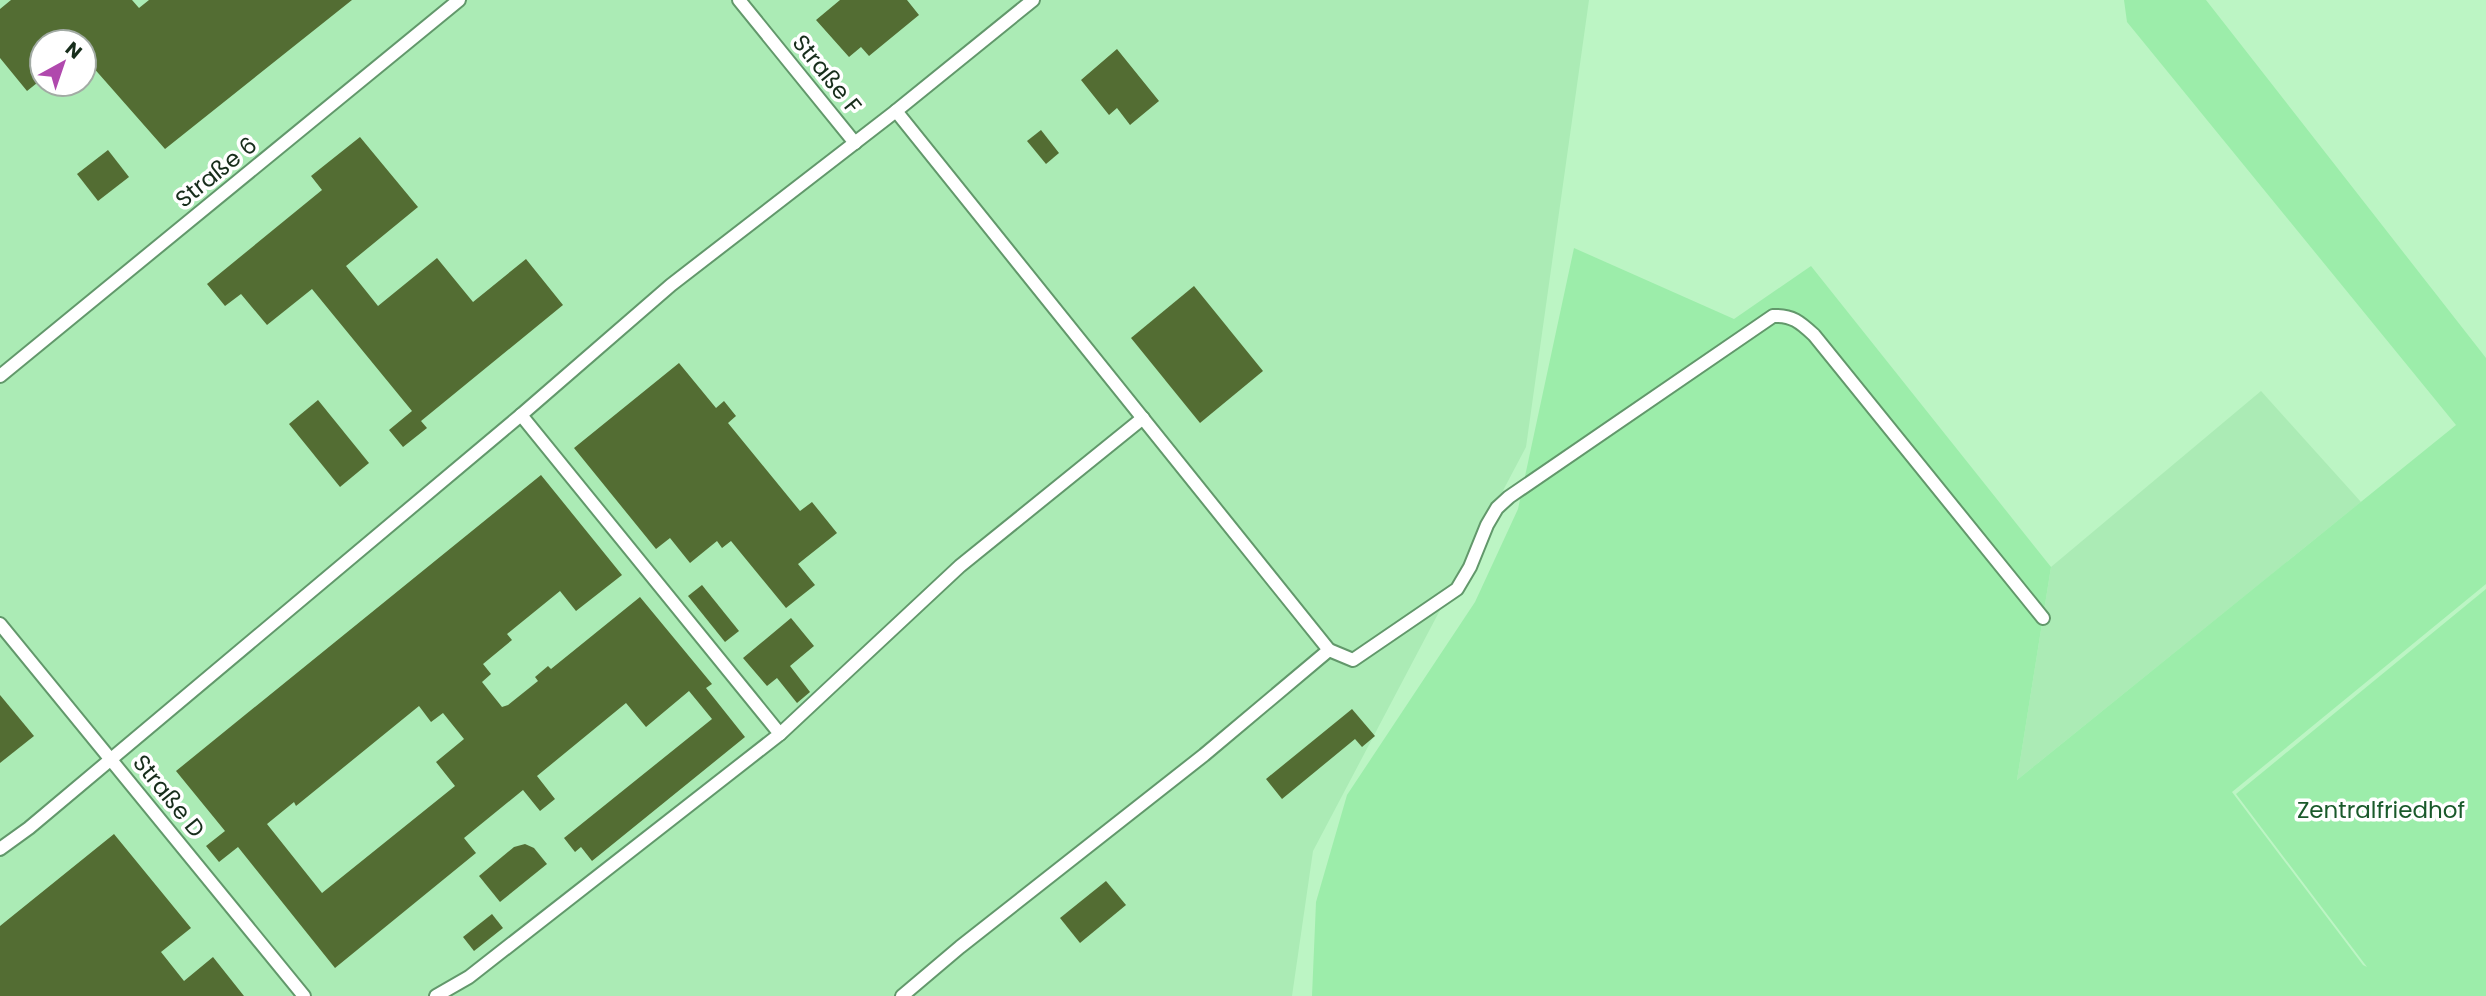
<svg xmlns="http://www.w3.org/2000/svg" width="2486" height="996" viewBox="0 0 2486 996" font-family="Poppins,sans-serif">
  <rect width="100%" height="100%" fill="#bcf5c4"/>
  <g fill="#abebb5" fill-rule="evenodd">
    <path d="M0,0H1589L1526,447L1313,851L1292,996H0ZM42,42H84V84H42Z"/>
    <polygon points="2261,391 2361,502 2017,780 2051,567"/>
  </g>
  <polygon fill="#9cedaa" points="2124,0 2206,0 2486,358 2486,584 2232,792 2363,965 2367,967 2236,794 2486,589 2486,996 1312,996 1316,902 1347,795 1475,602 1518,509 1574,248 1734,319 1811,266 2051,567 2017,780 2456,425 2127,22"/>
  <g fill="#536d33" fill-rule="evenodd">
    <polygon points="11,0 132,0 139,8 149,0 352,0 165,149 84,57 84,42 42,42 42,79 27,91 0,58 0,9"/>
    <polygon points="840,0 907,0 919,15 869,56 861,47 849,57 816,20"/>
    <polygon points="1117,49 1159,101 1130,125 1117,108 1109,115 1081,80"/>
    <polygon points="1041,130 1059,153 1046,164 1027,141"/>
    <polygon points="360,137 418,207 346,266 378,306 437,258 473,302 526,259 563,305 421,421 427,428 403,447 389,430 412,411 312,289 267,325 241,294 225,306 207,284 322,190 311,176"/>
    <polygon points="108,150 129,177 98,201 77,174"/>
    <polygon points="1194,286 1263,371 1200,423 1131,338"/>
    <polygon points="679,363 716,408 724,401 736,416 728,423 800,511 812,502 837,533 798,564 815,585 786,608 731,541 722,548 717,541 690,563 670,538 656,549 574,448"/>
    <polygon points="318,400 369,463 340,487 289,424"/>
    <path d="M541,475L622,575L576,611L560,591L507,634L512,640L483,664L491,674L482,682L502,707L508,705L538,681L535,677L548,666L551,669L640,597L712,684L706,688L745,737L592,861L581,847L575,852L564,838L712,719L689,691L646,727L626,703L537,776L555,799L540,811L523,790L464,838L476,853L335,968L238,847L219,862L206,846L225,831L176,771ZM419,706L431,722L443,713L464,739L436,762L455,786L322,893L267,824L294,802L296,806Z"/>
    <polygon points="702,585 739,631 725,642 688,596"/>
    <polygon points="791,618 814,646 790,666 810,692 797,703 777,678 767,686 743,658"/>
    <polygon points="0,695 34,736 0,763"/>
    <polygon points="1352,709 1375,736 1362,747 1355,739 1282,799 1266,779"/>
    <polygon points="114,834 191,928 161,952 184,981 213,957 244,996 0,996 0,926"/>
    <polygon points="525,844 534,848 547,864 500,902 479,876 514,847"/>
    <polygon points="1106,881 1126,905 1080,943 1060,918"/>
    <polygon points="492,914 503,928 474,951 463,937"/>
  </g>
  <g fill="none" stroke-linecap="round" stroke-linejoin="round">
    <g stroke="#62986b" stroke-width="16">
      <g id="service">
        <polyline points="739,0 855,143"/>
        <polyline points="896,111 1033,0"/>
        <polyline points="0,376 459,0"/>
        <polyline points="0,624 304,996"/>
        <polyline points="780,734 960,566 1143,418"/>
        <polyline points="0,849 29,828 521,415 671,285 896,111 1329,650"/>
        <polyline points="436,996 469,977 780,734 521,415"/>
        <path d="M902,996L960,947L1204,755L1329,650L1353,660L1457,589L1470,567L1487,525L1497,508L1509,497L1773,316C1792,315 1800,322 1814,335L2043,618"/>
      </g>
    </g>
    <use href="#service" stroke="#fff" stroke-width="12"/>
  </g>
  <g text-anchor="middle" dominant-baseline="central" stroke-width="7" stroke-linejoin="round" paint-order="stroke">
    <g font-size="23" fill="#172d1b" stroke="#fff">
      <text transform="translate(827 74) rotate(51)">Straße F</text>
      <text transform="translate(216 172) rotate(-39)">Straße 6</text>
      <text transform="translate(169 796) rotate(51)">Straße D</text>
    </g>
    <g font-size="23" fill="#1a5a2b" stroke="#fff">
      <text x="2381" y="810">Zentralfriedhof</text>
    </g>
  </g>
  <g transform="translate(63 63) rotate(40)"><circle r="33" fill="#ffffff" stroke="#a2aba4" stroke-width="2"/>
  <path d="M0-5L12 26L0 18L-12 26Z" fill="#b049ad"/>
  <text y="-10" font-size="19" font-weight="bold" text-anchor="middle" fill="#172d1b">N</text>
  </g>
</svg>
